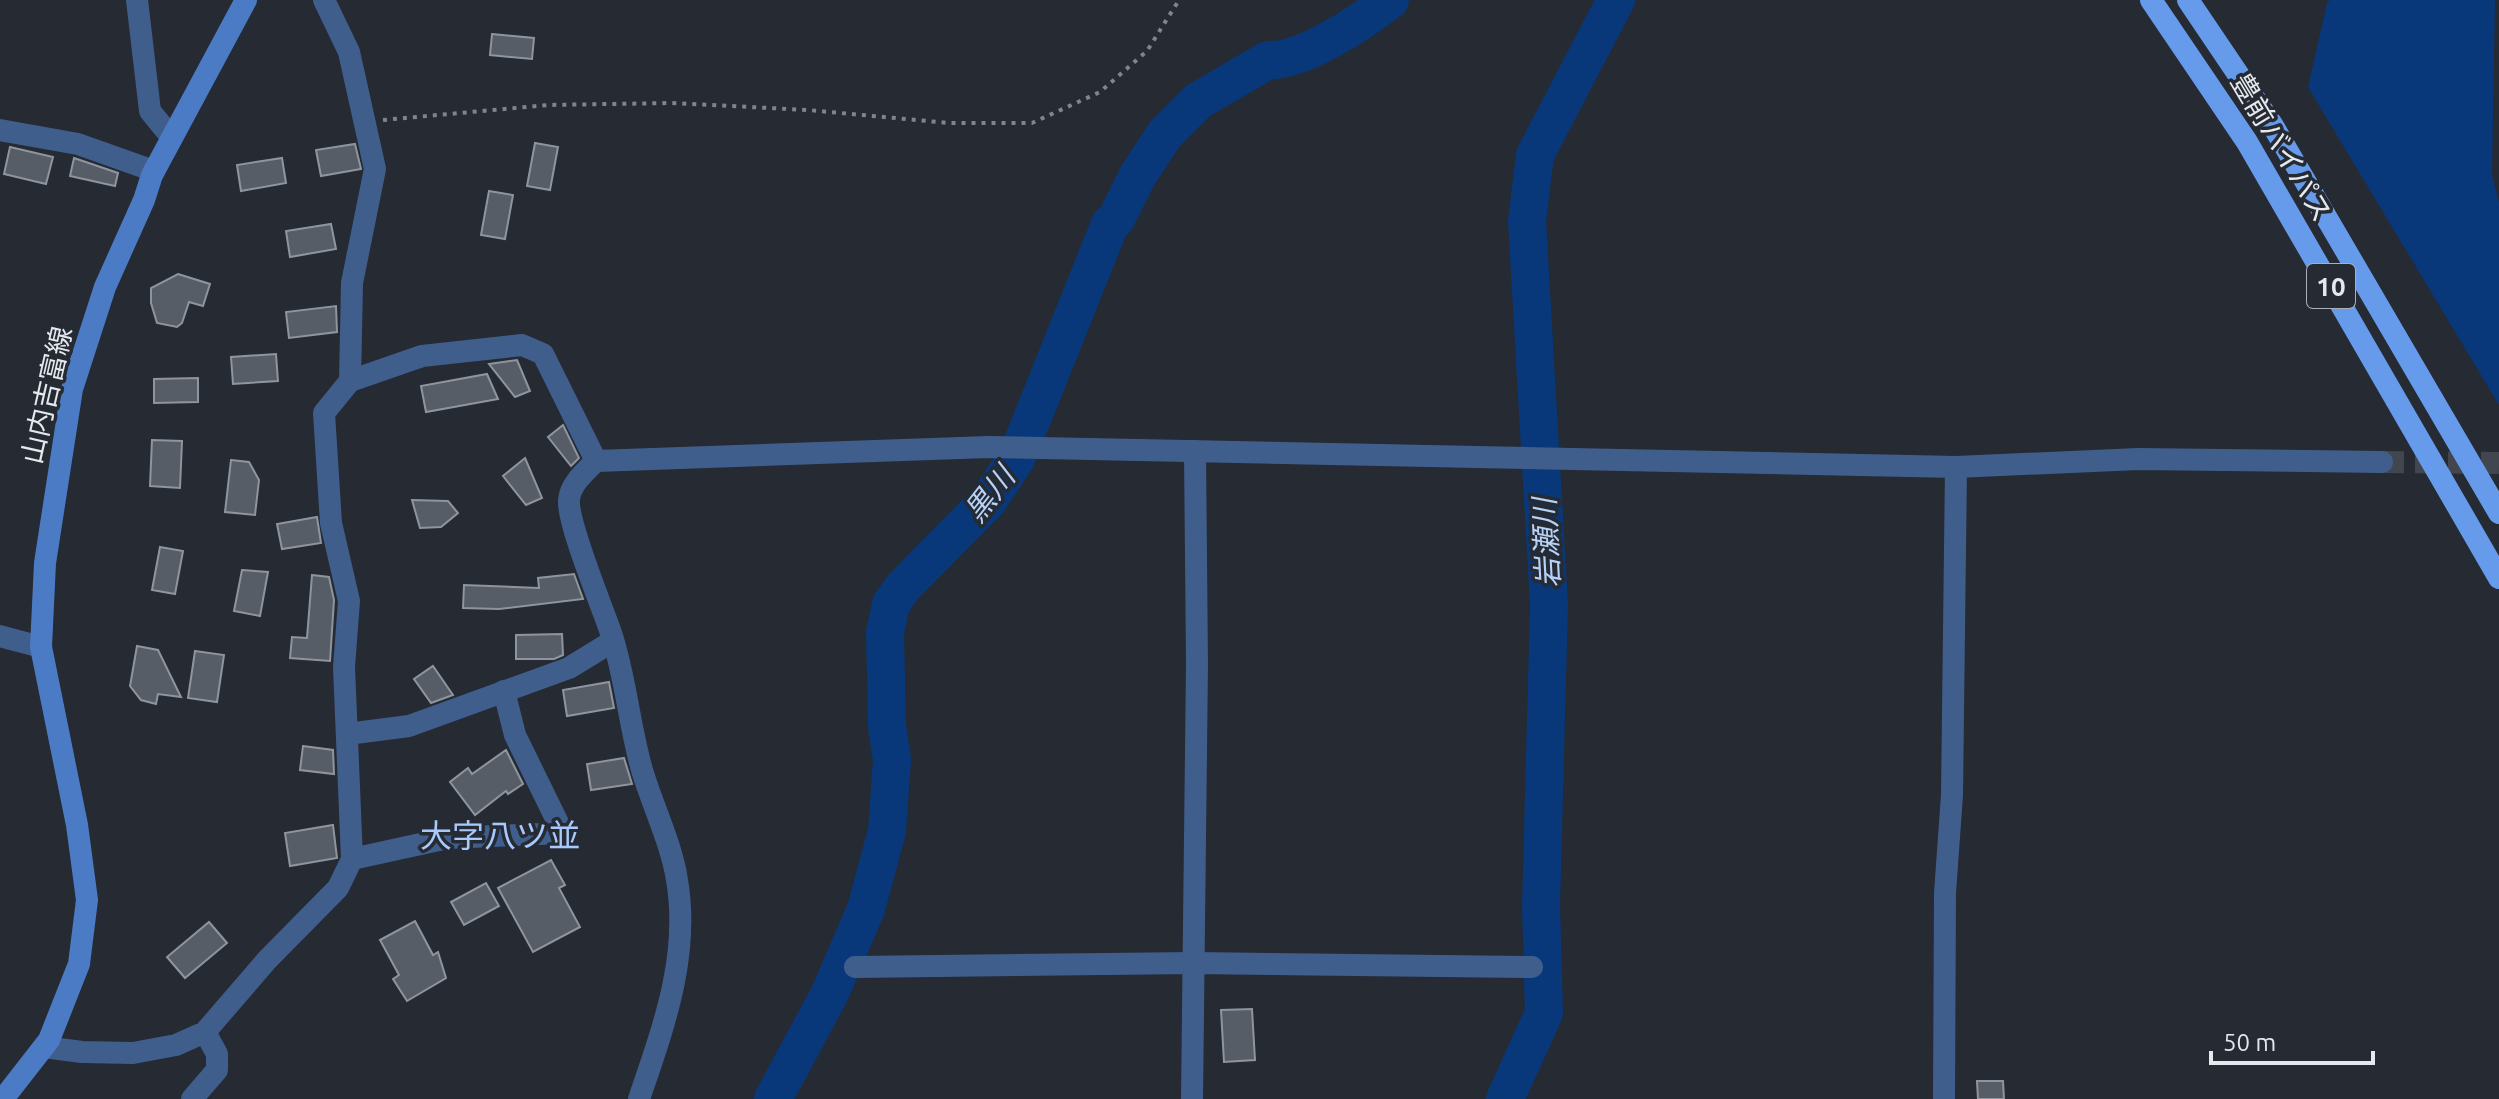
<svg xmlns="http://www.w3.org/2000/svg" width="2499" height="1099" viewBox="0 0 2499 1099" font-family="Ubuntu,'Noto Sans JP',sans-serif">
  <rect width="100%" height="100%" fill="#252a33"/>
  <polygon fill="#09387a" points="2330,0 2495,0 2492,175 2499,203 2499,405 2308,87 2327,3"/>
  <g fill="none" stroke-linecap="round" stroke-linejoin="round">
    <g stroke="#09387a" stroke-width="38">
      <path d="M773,1099L830,993L866,909L887,831L892,760L887,726L885,633L891,604L903,587L988,501L1016,459L1110,224L1116,219L1138,175L1165,134L1198,101L1268,60C1303,62 1363,21 1390,0"/>
      <polyline points="1505,1099 1544,1013 1541,906 1549,605 1527,221 1535,155 1616,0"/>
    </g>
  </g>
  <g fill="#565d66" stroke="#8e959f" stroke-width="2">
    <polygon points="492,34 534,38 532,59 490,55"/>
    <polygon points="535,143 558,147 550,190 527,186"/>
    <polygon points="355,144 361,169 321,176 316,150"/>
    <polygon points="10,147 53,157 46,184 4,174"/>
    <polygon points="74,158 118,173 115,186 70,176"/>
    <polygon points="282,158 286,183 241,191 237,165"/>
    <polygon points="489,191 513,195 505,239 481,235"/>
    <polygon points="331,224 336,249 290,257 286,231"/>
    <polygon points="178,274 210,284 203,306 189,302 182,323 177,327 157,323 151,303 151,288"/>
    <polygon points="336,306 337,332 289,338 286,312"/>
    <polygon points="276,354 278,381 233,384 231,357"/>
    <polygon points="517,360 530,391 515,397 489,364"/>
    <polygon points="487,374 498,399 426,412 421,386"/>
    <polygon points="198,378 198,402 154,403 154,379"/>
    <polygon points="563,425 579,458 571,466 548,437"/>
    <polygon points="152,440 182,441 180,488 150,486"/>
    <polygon points="525,458 542,498 526,505 503,476"/>
    <polygon points="231,460 249,462 259,480 255,515 225,512"/>
    <polygon points="412,500 448,501 458,513 441,527 420,528"/>
    <polygon points="317,517 321,543 282,549 277,524"/>
    <polygon points="160,547 183,551 175,594 152,590"/>
    <polygon points="242,570 268,572 260,616 234,611"/>
    <polygon points="574,574 583,599 499,609 463,608 464,585 539,588 538,578"/>
    <polygon points="312,575 329,577 334,600 330,661 290,658 292,637 307,638"/>
    <polygon points="562,634 563,655 554,659 516,659 516,635"/>
    <polygon points="137,646 158,650 181,697 158,694 156,704 141,700 130,686"/>
    <polygon points="195,651 224,655 217,702 188,698"/>
    <polygon points="433,666 453,695 431,703 414,679"/>
    <polygon points="609,682 614,708 567,716 563,690"/>
    <polygon points="303,746 333,750 334,774 300,770"/>
    <polygon points="506,750 523,784 508,794 506,791 475,815 450,782 468,768 472,774"/>
    <polygon points="624,758 632,784 591,790 587,764"/>
    <polygon points="333,825 337,858 290,866 285,833"/>
    <polygon points="551,860 565,885 559,888 580,927 533,952 498,888"/>
    <polygon points="486,883 499,906 464,925 451,902"/>
    <polygon points="415,921 433,955 438,952 446,978 407,1001 393,979 399,975 380,940"/>
    <polygon points="209,922 227,943 185,978 167,957"/>
    <polygon points="1252,1009 1255,1060 1224,1062 1221,1010"/>
    <polygon points="1977,1081 2003,1081 2004,1099 1978,1099"/>
  </g>
  <g fill="none" stroke-linecap="round" stroke-linejoin="round">
    <polyline stroke="#42474f" stroke-width="22" stroke-dasharray="22 11" stroke-linecap="butt" points="2382,462 2499,463"/>
    <polyline stroke="#80848b" stroke-width="4" stroke-dasharray="4 6" stroke-linecap="butt" points="383,120 548,105 672,103 808,110 949,123 1032,123 1100,92 1147,51 1179,0"/>
    <g stroke="#405e8c" stroke-width="22">
      <polyline points="137,0 150,111 172,138"/>
      <polyline points="324,0 349,52 375,169 352,283 350,381"/>
      <polyline points="0,130 78,144 154,171"/>
      <path d="M596,461C586,471 570,484 569,500C567,523 602,606 611,633C626,678 629,725 642,770C652,804 672,845 677,880C690,957 663,1028 639,1099"/>
      <polyline points="0,636 41,647"/>
      <polyline points="347,734 409,726 569,668 613,641"/>
      <polyline points="352,859 448,838 563,833 515,735 504,691"/>
      <polyline points="855,967 1194,963 1532,967"/>
      <polyline points="44,1047 82,1052 133,1053 176,1045 205,1032 267,960 338,888 352,859 344,667 349,601 331,523 324,413 350,381 422,356 522,345 543,354 596,461 988,447 1956,467 2138,459 2382,462"/>
      <polyline points="192,1099 217,1070 217,1054 205,1032"/>
      <polyline points="1192,1099 1197,664 1195,451"/>
      <polyline points="1944,1099 1945,893 1952,795 1956,467"/>
    </g>
    <polyline stroke="#4b7bc4" stroke-width="22" points="3,1099 49,1040 79,964 87,900 77,825 41,647 45,563 72,389 105,287 144,200 152,175 246,0"/>
    <g stroke="#669bec" stroke-width="22">
      <polyline points="2151,0 2247,142 2499,578"/>
      <polyline points="2188,0 2273,126 2499,513"/>
    </g>
  </g>
  <g text-anchor="middle" dominant-baseline="central" stroke-width="7" stroke-linejoin="round" paint-order="stroke">
    <rect fill="#252a33" stroke="#abb0b6" stroke-width="2" x="2307" y="264" width="48" height="44" rx="6"/>
    <g font-size="26" font-weight="bold" fill="#e5e9ee">
      <text x="2331" y="286">10</text>
    </g>
    <g font-size="28" fill="#e5e9ee" stroke="#252a33">
      <text transform="translate(2282 147) rotate(59)">豊前バイパス</text>
      <text transform="translate(46 395) rotate(-77)">山内吉富線</text>
    </g>
    <g font-size="30" font-style="italic" fill="#b7d1f8" stroke="#252a33">
      <text transform="translate(989 494) rotate(-52)">黒川</text>
      <text transform="translate(1546 543) rotate(-93)">岩瀬川</text>
    </g>
    <g font-size="32" fill="#a8c9fc" stroke="#252a33">
      <text x="500" y="835">大字八ツ並</text>
    </g>
  </g>
  <path d="M2211 1051v12h162v-12" fill="none" stroke="#e5e9ee" stroke-width="4"/>
  <text x="2223" y="1051" font-size="24" fill="#e5e9ee" stroke="#252a33" stroke-width="6" paint-order="stroke">50 m</text>
</svg>
